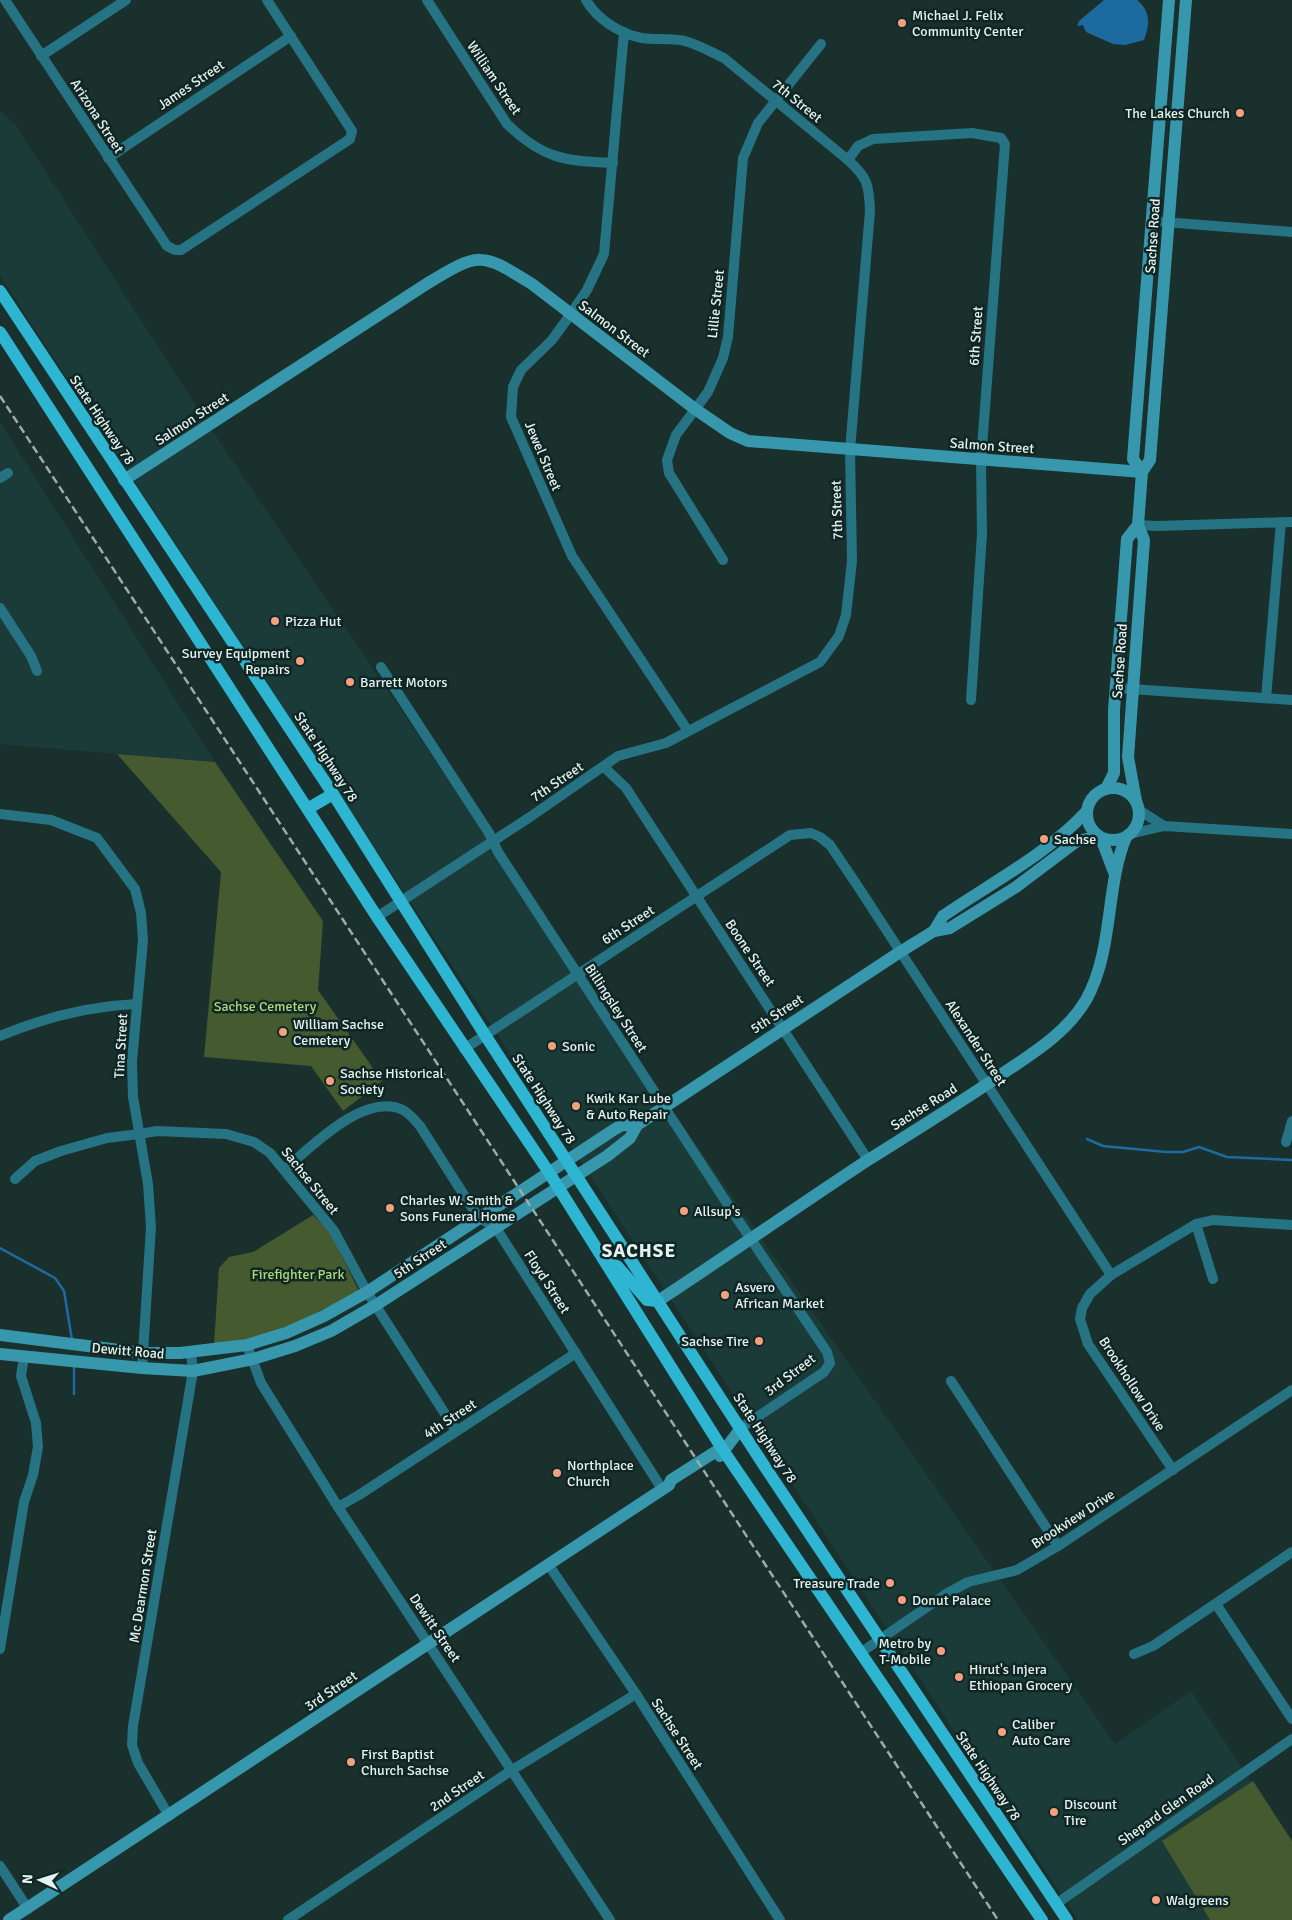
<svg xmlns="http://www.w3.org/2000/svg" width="1292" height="1920" viewBox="0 0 1292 1920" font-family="Signika,sans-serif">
  <rect width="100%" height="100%" fill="#1a302d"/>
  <g fill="#1b3b38">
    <polygon points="0,111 15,124 209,426 666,1102 1115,1744 1191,1691 1292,1842 1292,1920 1078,1920 0,276"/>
    <polygon points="0,422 215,762 0,744"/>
  </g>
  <g fill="#455a2f">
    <polygon points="117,754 215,762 323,921 318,990 382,1081 343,1111 311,1066 204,1057 221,872"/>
    <polygon points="313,1215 330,1232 359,1291 295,1324 253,1338 214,1344 219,1268 229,1257 253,1252"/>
    <polygon points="1253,1781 1292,1841 1292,1920 1210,1920 1162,1841"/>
  </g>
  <path fill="#1d6aa0" d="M1104,0H1137C1151,12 1150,24 1144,40L1125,45L1113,44L1086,32L1083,25L1077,26L1079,21Z"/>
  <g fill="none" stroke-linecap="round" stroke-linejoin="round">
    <g stroke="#1d6aa0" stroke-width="2.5">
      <polyline points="1087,1139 1103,1146 1166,1152 1183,1152 1199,1147 1227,1157 1292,1160"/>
      <polyline points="0,1248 55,1278 64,1291 72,1340"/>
      <polyline points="74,1394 74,1366"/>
    </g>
    <g stroke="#267384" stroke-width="10">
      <polyline points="5,0 167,246 175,250 181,250 350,139 352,131 267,0"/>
      <path d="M427,0L507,124C543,159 565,161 613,163"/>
      <polyline points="624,32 604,254 587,290 570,315 552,340 521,370 513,387 511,417 572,556 688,731"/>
      <polyline points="41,56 126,0"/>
      <polyline points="108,158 291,36"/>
      <polyline points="848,160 858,146 873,139 972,133 1001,138 1005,144 981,460 982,534 971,700"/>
      <polyline points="1152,221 1292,232"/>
      <polyline points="0,478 8,473"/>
      <polyline points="1138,525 1157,526 1292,522"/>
      <polyline points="723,560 669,473 667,460 676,435 708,392 723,358 728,337 743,158 758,123 821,44"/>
      <polyline points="0,608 31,656 37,671"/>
      <polyline points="381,667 489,833 498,852 736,1217 827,1352 830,1363 824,1372 741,1428"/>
      <polyline points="1116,688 1292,700"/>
      <polyline points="1266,698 1281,522"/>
      <polyline points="604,767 626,788 868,1160"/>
      <polyline points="1139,810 1164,826"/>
      <polyline points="0,814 51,820 97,838 135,889 141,913 143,940 132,1061 133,1097 148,1184 151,1227 142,1368"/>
      <polyline points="1130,834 1164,826 1292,834"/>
      <path d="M377,917L530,817L618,756L666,743L820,662L839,636L846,615L852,561L850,450L870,211C869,185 868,178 848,160L724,58C711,52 699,45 685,41C671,38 656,40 642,38C620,34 597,19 586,0"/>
      <path d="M0,1036C43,1018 91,1006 137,1004"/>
      <polyline points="464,1049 790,835 811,833 820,837 830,845 857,885 1111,1275"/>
      <polyline points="1286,1142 1292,1121"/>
      <path d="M285,1169C311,1147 365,1091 403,1110C410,1114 415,1120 420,1126L478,1217L496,1228L662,1489"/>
      <polyline points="15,1179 35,1161 61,1151 107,1138 139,1134 157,1131 226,1134 254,1142 270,1153 334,1231 367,1292 456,1431"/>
      <polyline points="1196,1224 1213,1279"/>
      <polyline points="247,1345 261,1383 338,1507 610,1920"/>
      <polyline points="951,1381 1058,1546"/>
      <polyline points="1173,1470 1088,1344 1080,1319 1082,1308 1090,1294 1111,1275 1196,1224 1213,1220 1292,1225"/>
      <polyline points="338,1507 359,1495 576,1353"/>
      <polyline points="548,1564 636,1694 780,1920"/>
      <polyline points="1216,1604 1292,1719"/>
      <polyline points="0,1649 24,1502 33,1475 38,1447 36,1423 21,1376 24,1356"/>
      <polyline points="860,1653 946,1594 968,1582 1017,1570 1058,1546 1292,1390"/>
      <polyline points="1134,1654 1153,1646 1292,1552"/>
      <polyline points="169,1816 138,1763 132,1745 133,1726 193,1371 191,1353"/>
      <polyline points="0,1866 28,1909"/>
      <polyline points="1056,1904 1292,1739"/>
      <polyline points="288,1920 512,1770 636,1694"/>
    </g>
    <g stroke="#3797ad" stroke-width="12">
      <polyline points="1142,472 1133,459 1169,0"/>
      <path d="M124,480L428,283C479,252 481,252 532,284L695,409L730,433L748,441L1142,472"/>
      <circle cx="1113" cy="814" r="26"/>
      <polyline points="1106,789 1114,773 1114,710 1127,539 1138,525"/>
      <polyline points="1136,801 1128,757 1144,540 1138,525 1142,472 1150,460 1186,0"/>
      <polyline points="1101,838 1114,872"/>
      <path d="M934,931L943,916C991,883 1046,855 1086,812"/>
      <path d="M658,1301C728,1255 798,1206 868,1160C914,1131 960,1103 1005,1072C1035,1052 1067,1032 1086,1000C1114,950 1105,888 1126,837"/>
      <polyline points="0,1335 143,1353 180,1353 247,1345 286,1333 324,1316 367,1292 615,1129 622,1125 637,1125"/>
      <polyline points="0,1354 142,1368 193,1371 253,1359 295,1346 331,1331 376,1305 607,1156 630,1138 637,1125 900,952 934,931 950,928 1016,887 1077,841 1096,837"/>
      <polyline points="720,1456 741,1428"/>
      <polyline points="9,1920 669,1485 671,1480 715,1452 723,1450"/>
    </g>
    <g stroke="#2db5d2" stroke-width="12">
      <polyline points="0,291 333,794 485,1035 765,1467 1067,1920"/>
      <polyline points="0,332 377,917 548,1171 723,1450 1042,1920"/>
      <polyline points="309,808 333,794"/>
      <polyline points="609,1263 617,1266 647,1300 658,1301"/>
    </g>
    <polyline stroke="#9baca9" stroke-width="2.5" stroke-dasharray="8 4" stroke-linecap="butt" points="0,396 998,1920"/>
  </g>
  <g fill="#f2a17e" stroke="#102624" stroke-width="2">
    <circle cx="902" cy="23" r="5"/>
    <circle cx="1240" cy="113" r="5"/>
    <circle cx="275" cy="621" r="5"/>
    <circle cx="300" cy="661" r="5"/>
    <circle cx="350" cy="682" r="5"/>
    <circle cx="1044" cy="839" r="5"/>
    <circle cx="283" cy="1032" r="5"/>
    <circle cx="552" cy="1046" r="5"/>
    <circle cx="330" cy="1081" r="5"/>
    <circle cx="576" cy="1106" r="5"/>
    <circle cx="390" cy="1208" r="5"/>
    <circle cx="684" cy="1211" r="5"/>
    <circle cx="725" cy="1295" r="5"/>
    <circle cx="759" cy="1341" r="5"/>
    <circle cx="557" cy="1473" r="5"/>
    <circle cx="890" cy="1583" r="5"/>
    <circle cx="902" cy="1600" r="5"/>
    <circle cx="941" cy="1651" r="5"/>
    <circle cx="959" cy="1677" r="5"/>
    <circle cx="1002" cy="1732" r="5"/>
    <circle cx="351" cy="1762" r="5"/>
    <circle cx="1054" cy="1812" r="5"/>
    <circle cx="1156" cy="1900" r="5"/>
  </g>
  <g text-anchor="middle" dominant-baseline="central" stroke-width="5" stroke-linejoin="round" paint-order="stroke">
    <g font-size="14" fill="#e4f2f0" stroke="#102624" text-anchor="start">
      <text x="912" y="15">Michael J. Felix<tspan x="912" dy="16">Community Center</tspan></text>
      <text x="1230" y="113" text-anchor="end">The Lakes Church</text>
      <text x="285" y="621">Pizza Hut</text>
      <text x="290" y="653" text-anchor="end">Survey Equipment<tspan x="290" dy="16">Repairs</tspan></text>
      <text x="360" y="682">Barrett Motors</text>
      <text x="1054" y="839">Sachse</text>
      <text x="293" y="1024">William Sachse<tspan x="293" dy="16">Cemetery</tspan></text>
      <text x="562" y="1046">Sonic</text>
      <text x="340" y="1073">Sachse Historical<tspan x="340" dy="16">Society</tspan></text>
      <text x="586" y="1098">Kwik Kar Lube<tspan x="586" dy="16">&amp; Auto Repair</tspan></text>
      <text x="400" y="1200">Charles W. Smith &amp;<tspan x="400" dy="16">Sons Funeral Home</tspan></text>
      <text x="694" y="1211">Allsup's</text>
      <text x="735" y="1287">Asvero<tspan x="735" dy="16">African Market</tspan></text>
      <text x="749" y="1341" text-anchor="end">Sachse Tire</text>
      <text x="567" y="1465">Northplace<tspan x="567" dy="16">Church</tspan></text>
      <text x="880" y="1583" text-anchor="end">Treasure Trade</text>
      <text x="912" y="1600">Donut Palace</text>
      <text x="931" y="1643" text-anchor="end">Metro by<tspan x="931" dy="16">T-Mobile</tspan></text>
      <text x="969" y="1669">Hirut's Injera<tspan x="969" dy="16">Ethiopan Grocery</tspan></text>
      <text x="1012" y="1724">Caliber<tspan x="1012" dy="16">Auto Care</tspan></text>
      <text x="361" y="1754">First Baptist<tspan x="361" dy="16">Church Sachse</tspan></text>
      <text x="1064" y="1804">Discount<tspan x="1064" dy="16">Tire</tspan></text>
      <text x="1166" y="1900">Walgreens</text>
    </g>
    <g font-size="14" fill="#e4f2f0" stroke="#102624">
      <text transform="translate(494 78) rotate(56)">William Street</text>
      <text transform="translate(191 85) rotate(-34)">James Street</text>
      <text transform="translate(797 101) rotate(39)">7th Street</text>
      <text transform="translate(97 116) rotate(57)">Arizona Street</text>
      <text transform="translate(1153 236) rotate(-86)">Sachse Road</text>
      <text transform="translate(716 304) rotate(-84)">Lillie Street</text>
      <text transform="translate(614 329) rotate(37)">Salmon Street</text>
      <text transform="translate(976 336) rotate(-86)">6th Street</text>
      <text transform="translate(192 419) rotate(-33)">Salmon Street</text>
      <text transform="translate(102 420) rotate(56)">State Highway 78</text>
      <text transform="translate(992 446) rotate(4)">Salmon Street</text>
      <text transform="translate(543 456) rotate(67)">Jewel Street</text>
      <text transform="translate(837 510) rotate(-92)">7th Street</text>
      <text transform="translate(1120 661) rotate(-86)">Sachse Road</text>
      <text transform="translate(326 757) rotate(57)">State Highway 78</text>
      <text transform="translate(557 782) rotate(-34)">7th Street</text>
      <text transform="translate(628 925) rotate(-33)">6th Street</text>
      <text transform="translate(750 953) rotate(56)">Boone Street</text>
      <text transform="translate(616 1008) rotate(57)">Billingsley Street</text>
      <text transform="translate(777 1014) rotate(-33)">5th Street</text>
      <text transform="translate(976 1043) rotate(57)">Alexander Street</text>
      <text transform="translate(121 1046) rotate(-87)">Tina Street</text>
      <text transform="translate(544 1099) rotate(57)">State Highway 78</text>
      <text transform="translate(924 1107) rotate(-32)">Sachse Road</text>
      <text transform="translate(310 1181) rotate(51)">Sachse Street</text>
      <text transform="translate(420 1259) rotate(-33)">5th Street</text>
      <text transform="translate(547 1282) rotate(57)">Floyd Street</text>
      <text transform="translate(128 1351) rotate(5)">Dewitt Road</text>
      <text transform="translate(790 1375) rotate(-37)">3rd Street</text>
      <text transform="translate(1132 1384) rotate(57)">Brookhollow Drive</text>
      <text transform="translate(450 1419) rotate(-33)">4th Street</text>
      <text transform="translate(765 1438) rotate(57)">State Highway 78</text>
      <text transform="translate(1073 1519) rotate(-33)">Brookview Drive</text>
      <text transform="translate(143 1586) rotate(-81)">Mc Dearmon Street</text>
      <text transform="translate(435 1628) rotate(56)">Dewitt Street</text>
      <text transform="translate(331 1691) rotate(-34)">3rd Street</text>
      <text transform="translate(677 1734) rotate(57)">Sachse Street</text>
      <text transform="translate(988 1776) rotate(56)">State Highway 78</text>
      <text transform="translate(457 1791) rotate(-34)">2nd Street</text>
      <text transform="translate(1166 1810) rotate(-35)">Shepard Glen Road</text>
    </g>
    <g font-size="14" fill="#abdc75" stroke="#102624">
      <text x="265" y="1006">Sachse Cemetery</text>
      <text x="298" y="1274">Firefighter Park</text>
    </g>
    <g font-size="19" font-weight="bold" letter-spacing="1" fill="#e4f2f0" stroke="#102624">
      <text x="639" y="1251">SACHSE</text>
    </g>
  </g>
  <g transform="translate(40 1880) rotate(274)" stroke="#102624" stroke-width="4" paint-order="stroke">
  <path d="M0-4L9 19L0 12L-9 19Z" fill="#e4f2f0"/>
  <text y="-8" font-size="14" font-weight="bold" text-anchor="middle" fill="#e4f2f0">N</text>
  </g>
</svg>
